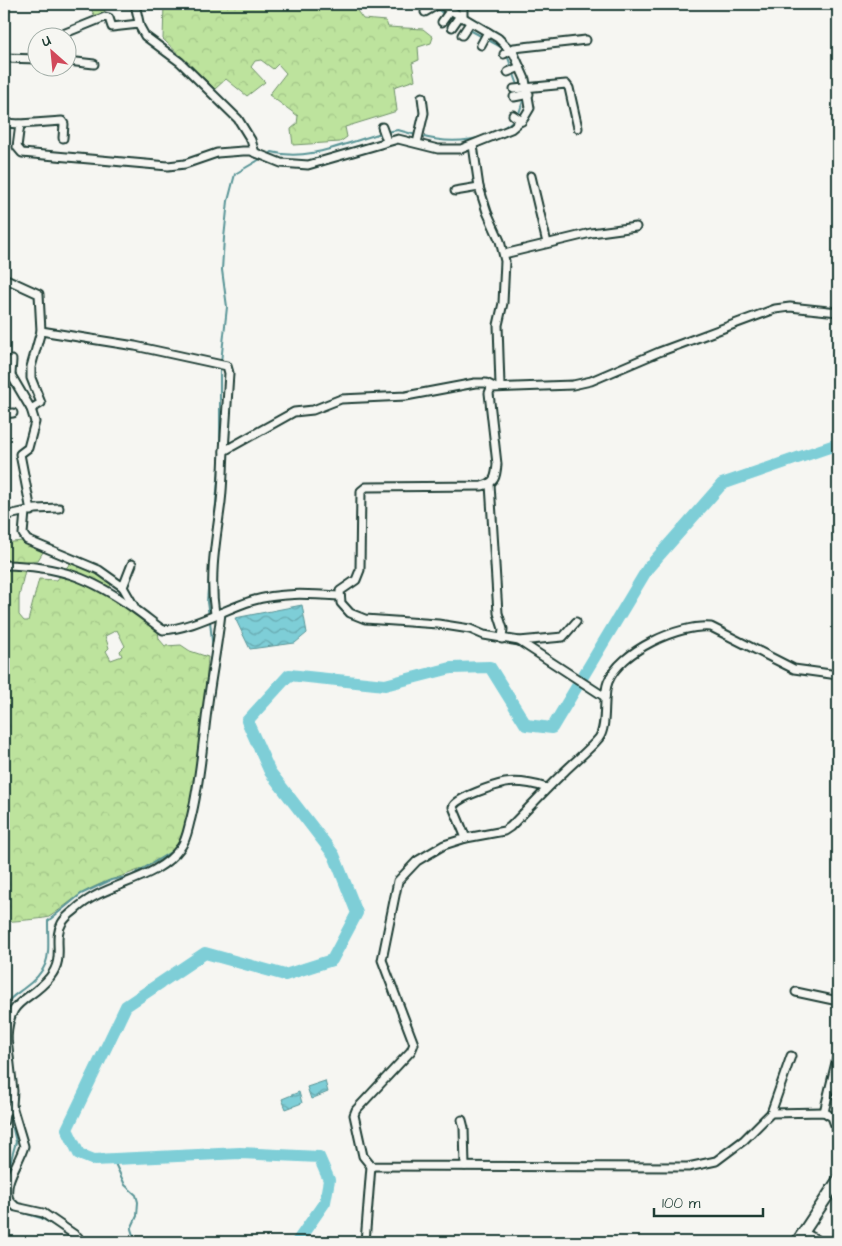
<svg xmlns="http://www.w3.org/2000/svg" width="842" height="1246" viewBox="0 0 842 1246" font-family="'Architects Daughter',sans-serif">
  <defs>
    <pattern id="forest-crowns" width="20" height="18" patternUnits="userSpaceOnUse" patternTransform="scale(1.25)"><rect width="20" height="18" fill="#bde39d"/><path d="M2 6a3 3 0 1 1 6 0M12 15a3 3 0 1 1 6 0" fill="none" stroke="#a2c488"/></pattern>
    <pattern id="water-waves" width="16" height="10" patternUnits="userSpaceOnUse" patternTransform="scale(1.25)"><rect width="16" height="10" fill="#7eced7"/><path d="M0 5q4-4 8 0t8 0" fill="none" stroke="#67a8af"/></pattern>
  </defs>
  <rect width="100%" height="100%" fill="#f6f6f2"/>
  <filter id="ink" filterUnits="userSpaceOnUse"><feTurbulence type="fractalNoise" baseFrequency=".02" numOctaves="2"/><feDisplacementMap in="SourceGraphic" scale="10" xChannelSelector="R" yChannelSelector="G"/><feConvolveMatrix kernelMatrix="1 2 1 2 8 2 1 2 1" color-interpolation-filters="sRGB"/></filter>
  <g filter="url(#ink)">
    <g fill="url(#forest-crowns)" stroke="#6e9068" fill-rule="evenodd">
      <polygon points="88,4 103,4 105,12 95,16"/>
      <polygon points="164,4 352,4 363,19 386,21 388,27 423,29 433,37 431,43 418,47 419,60 412,63 415,80 394,87 397,111 345,127 347,137 340,142 293,145 291,129 297,124 298,116 269,95 286,73 278,64 273,69 261,60 255,61 251,67 265,82 247,96 226,79 215,89 163,39"/>
      <path d="M22,541L43,552L38,560L27,561L19,597V615L24,621H28L39,579L57,580L71,562L99,572L112,581L108,594L158,630L159,639L165,646L181,645L190,651L208,657C206,692 195,822 176,846C159,868 119,875 96,886C77,894 65,907 49,917C44,919 12,921 4,922V543ZM117,630L125,646L120,651L122,656L111,660L106,651L109,648L105,636Z"/>
    </g>
    <g fill="url(#water-waves)" stroke="#589496">
      <polygon points="302,605 307,633 295,643 250,649 235,618"/>
      <polygon points="325,1081 328,1092 311,1099 307,1087"/>
      <polygon points="299,1092 302,1103 286,1109 282,1099"/>
    </g>
    <g fill="none" stroke-linecap="round" stroke-linejoin="round">
      <g stroke="#589496" stroke-width="2">
        <polyline points="431,4 445,15"/>
        <polyline points="468,29 501,47 504,51"/>
        <polyline points="507,55 518,85"/>
        <polyline points="518,116 523,101 522,97"/>
        <polyline points="386,132 398,130 416,135"/>
        <path d="M420,136C452,145 489,142 515,119"/>
        <path d="M268,155L272,152C308,162 347,142 382,133"/>
        <polyline points="221,362 227,307 222,270 224,238 228,201 235,174 262,158"/>
        <polyline points="213,539 220,455 220,367"/>
        <polyline points="209,616 207,602 209,576"/>
        <polyline points="210,621 213,651"/>
        <path d="M4,1008C8,999 15,995 23,989C53,967 48,956 48,921L81,894L111,880L131,876L174,850"/>
        <polyline points="4,1059 7,1107"/>
        <polyline points="113,1159 125,1185 136,1195 138,1202 137,1216 131,1229 133,1235 140,1242"/>
        <polyline points="4,1184 16,1142 9,1112"/>
        <polyline points="6,1204 13,1210 41,1218 62,1230"/>
      </g>
      <polyline stroke="#7eced7" stroke-width="12" points="297,1242 325,1202 329,1180 319,1157 240,1153 94,1160 79,1154 67,1129 126,1006 205,953 285,975 332,960 357,913 334,855 270,772 247,721 289,675 385,685 451,668 490,667 526,725 552,728 648,568 722,484 838,444"/>
      <g stroke="#1f3d34" stroke-width="11">
        <g id="minor">
          <polyline points="135,4 140,27 145,36 180,62 238,119 251,140 255,153"/>
          <polyline points="425,12 439,4"/>
          <polyline points="4,13 6,4"/>
          <polyline points="463,18 463,4"/>
          <polyline points="442,22 450,11"/>
          <polyline points="452,27 459,17"/>
          <polyline points="462,35 470,23"/>
          <polyline points="53,38 105,17 109,18 112,27 139,24"/>
          <polyline points="481,45 488,32"/>
          <polyline points="504,54 514,48 586,40"/>
          <polyline points="4,58 38,59"/>
          <polyline points="68,61 94,64"/>
          <polyline points="508,72 520,67"/>
          <polyline points="514,89 566,84 569,88 578,128"/>
          <polyline points="514,97 529,94"/>
          <polyline points="513,115 522,121"/>
          <polyline points="4,123 20,124 17,147 22,153 168,166 185,164 217,153 243,151 251,151 281,163 308,165 398,139 438,149 461,149 511,129 524,118 530,108 525,79 514,54 498,38 440,4"/>
          <polyline points="20,124 62,121 64,124 63,138"/>
          <polyline points="382,127 387,141"/>
          <polyline points="417,143 424,113 422,97"/>
          <polyline points="473,145 479,187 487,212 500,241 505,261 503,303 498,325 500,386"/>
          <polyline points="531,176 547,243"/>
          <polyline points="455,191 479,187"/>
          <polyline points="504,254 591,233 636,227"/>
          <polyline points="4,278 39,294 41,331 135,346 227,366 229,373 224,451 294,412 313,410 341,399 406,396 475,383 486,383 494,387"/>
          <polyline points="12,360 11,375 31,409"/>
          <polyline points="4,414 13,413"/>
          <polyline points="490,484 498,613 503,629 502,639"/>
          <polyline points="31,511 20,454 28,448 35,422 31,409 41,403 31,378 31,367 41,331"/>
          <polyline points="25,512 23,534 27,540 99,570 123,587 135,608"/>
          <polyline points="4,516 36,509 59,508"/>
          <path d="M4,565C59,566 90,577 135,609C145,616 153,623 163,630C193,628 223,610 251,601C280,592 309,594 339,596"/>
          <polyline points="123,587 132,564"/>
          <path d="M215,614C209,575 216,540 221,502C223,485 223,468 224,451"/>
          <polyline points="519,641 563,637 576,622"/>
          <path d="M838,675L794,669L711,627C679,624 620,651 608,682C602,696 608,726 599,738C589,750 575,761 564,772C545,790 528,809 510,827L504,831L466,838L444,845L417,861L398,881L382,960L414,1044L411,1051L356,1110L354,1115L363,1156L371,1166L688,1167L716,1161L744,1140L771,1113L824,1112L832,1117L838,1133"/>
          <path d="M605,697L519,641L484,635L470,629L438,624L365,619L350,613L341,603L340,591L356,580L360,570L361,491L366,487L482,486C495,483 496,477 497,464L489,393L491,388L573,385L591,381L659,352L775,309L790,307L838,312"/>
          <path d="M466,838L453,807C455,798 495,785 505,783C519,781 534,784 547,788"/>
          <polyline points="796,992 838,1001"/>
          <path d="M7,1038C9,996 28,1004 50,977C66,957 52,940 62,923C65,918 71,913 75,910C106,881 155,883 181,847C187,839 188,828 191,818C201,778 203,737 209,695C213,667 218,641 221,613"/>
          <polyline points="824,1112 838,1054"/>
          <polyline points="771,1113 791,1056"/>
          <polyline points="462,1120 464,1128 465,1166"/>
          <polyline points="4,1121 5,1113 12,1106 13,1091 7,1038 4,1037"/>
          <polyline points="9,1200 16,1207 43,1213 78,1237"/>
          <path d="M4,1203L9,1200C3,1181 19,1164 24,1146L12,1106"/>
          <polyline points="803,1232 820,1241 838,1241"/>
          <polyline points="365,1242 371,1166"/>
        </g>
      </g>
      <g stroke="#1f3d34" stroke-width="14">
        <polyline id="secondary" points="797,1242 838,1180"/>
      </g>
      <use href="#minor" stroke="#f6f6f2" stroke-width="7"/>
      <use href="#secondary" stroke="#f6f6f2" stroke-width="10"/>
    </g>
  </g>
  <rect width="842" height="1246" fill="none" stroke="#f6f6f2" stroke-width="20"/>
  <rect x="10" y="10" width="822" height="1226" fill="none" stroke="#1f3d34" stroke-width="2" filter="url(#ink)"/>
  <g transform="translate(52 52) rotate(333)"><circle r="24" fill="#f6f6f2" stroke="#a0aca6"/>
  <path d="M0-4L9 19L0 12L-9 19Z" fill="#d1495b"/>
  <text y="-8" font-size="14" font-weight="bold" text-anchor="middle" fill="#1f3d34">U</text>
  </g>
  <path d="M654 1208v8h109v-8" fill="none" stroke="#1f3d34" stroke-width="2.5"/>
  <text x="662" y="1208" font-size="15" fill="#1f3d34" stroke="#f6f6f2" stroke-width="4" paint-order="stroke">100 m</text>
</svg>
